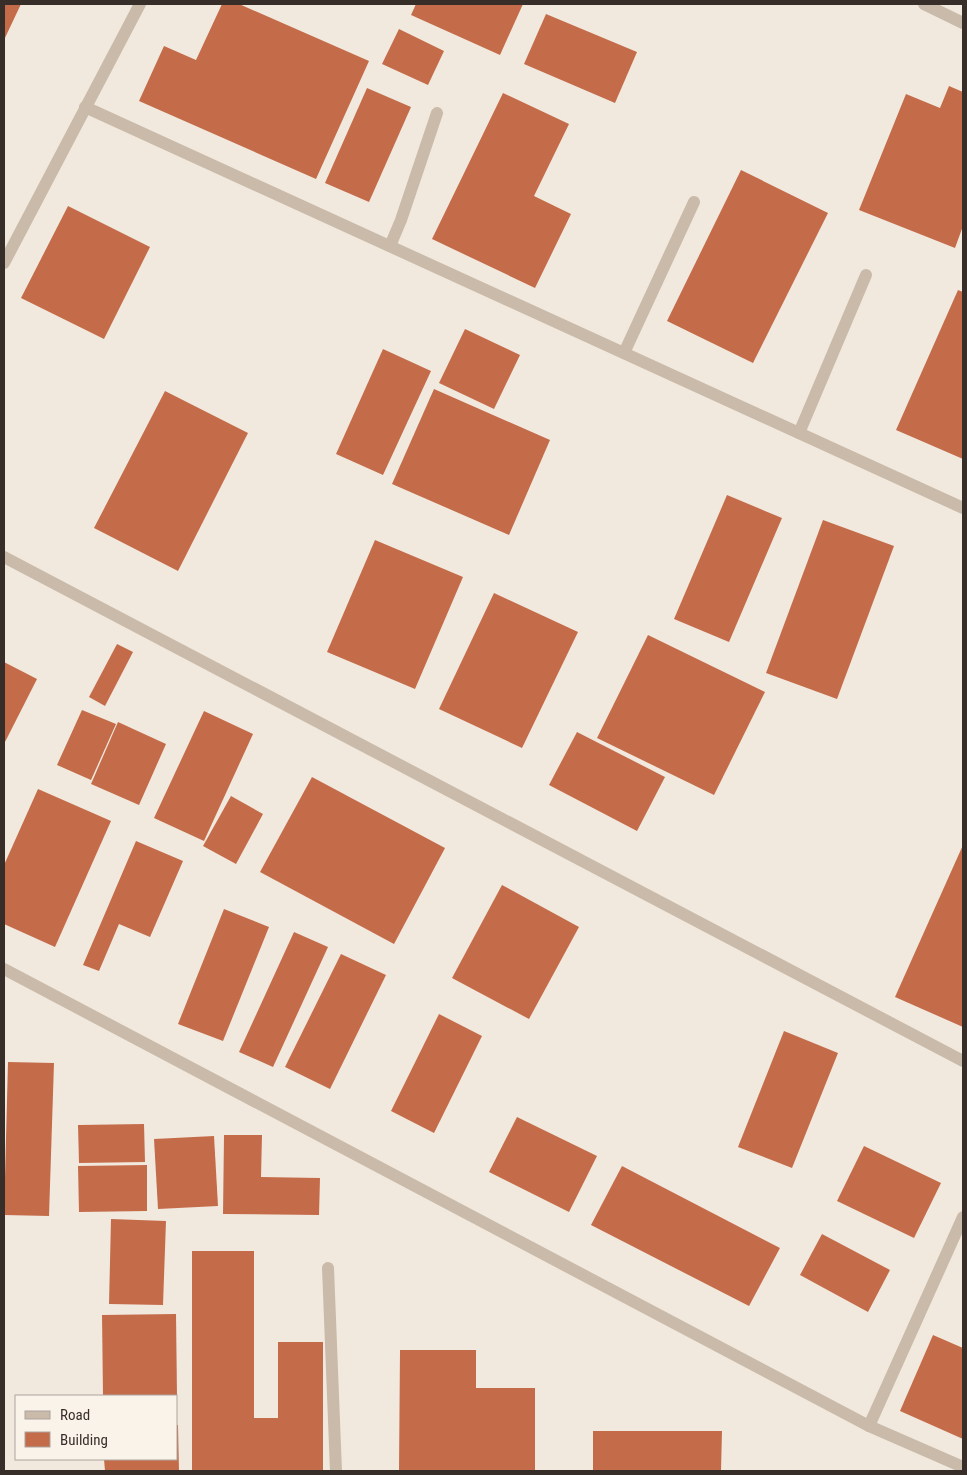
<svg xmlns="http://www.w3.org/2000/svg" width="967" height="1475" viewBox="0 0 967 1475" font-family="'Roboto Condensed',sans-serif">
  <rect width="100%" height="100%" fill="#f2e9de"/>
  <g fill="#c46c4a">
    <polygon points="4,4 21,4 4,40"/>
    <polygon points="222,4 239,4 369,61 316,179 139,101 164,46 196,60"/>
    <polygon points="416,4 523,4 500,55 411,15"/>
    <polygon points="546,14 637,52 615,103 524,64"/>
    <polygon points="399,29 444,51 428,85 382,64"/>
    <polygon points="949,86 963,92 963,226 955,248 859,210 906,94 940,108"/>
    <polygon points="367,88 411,107 369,202 325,183"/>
    <polygon points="503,93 569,124 534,196 571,214 535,288 432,239"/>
    <polygon points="741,170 828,213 753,363 667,321"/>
    <polygon points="68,206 150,247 104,339 21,298"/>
    <polygon points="958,290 963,292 963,459 896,430"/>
    <polygon points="465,329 520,355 494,409 439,383"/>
    <polygon points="383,349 431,371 383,475 336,454"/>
    <polygon points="434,389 550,440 509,535 392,484"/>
    <polygon points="165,391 248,433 178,571 94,528"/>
    <polygon points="727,495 782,518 729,642 674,619"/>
    <polygon points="823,520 894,546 837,699 766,673"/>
    <polygon points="375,540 463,577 415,689 327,652"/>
    <polygon points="494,593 578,632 522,748 439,709"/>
    <polygon points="648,635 765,692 714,795 597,738"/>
    <polygon points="117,644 133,652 105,706 89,697"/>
    <polygon points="4,662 37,679 4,744"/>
    <polygon points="82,710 116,724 91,780 57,765"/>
    <polygon points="204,711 253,734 204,841 154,818"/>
    <polygon points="118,722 166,744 139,805 91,784"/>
    <polygon points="577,732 665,777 637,831 549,785"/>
    <polygon points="312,777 445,848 394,944 260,872"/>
    <polygon points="38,789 111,821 55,947 4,924 4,865"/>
    <polygon points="231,796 263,814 236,864 203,846"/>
    <polygon points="136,841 183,861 150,937 119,924 99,971 83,965"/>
    <polygon points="963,845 963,1027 895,997"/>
    <polygon points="502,885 579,927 529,1019 452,978"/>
    <polygon points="224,909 269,927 223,1041 178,1024"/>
    <polygon points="294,932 328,947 273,1067 239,1052"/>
    <polygon points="341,954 386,975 330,1089 285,1067"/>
    <polygon points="439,1014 482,1036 434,1133 391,1111"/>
    <polygon points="784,1031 838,1053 792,1168 738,1147"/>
    <polygon points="8,1062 54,1063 49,1216 4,1215"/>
    <polygon points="517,1117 597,1156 569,1212 489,1172"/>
    <polygon points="144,1124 145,1162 79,1163 78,1125"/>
    <polygon points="224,1135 262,1135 261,1177 320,1178 319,1215 223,1214"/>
    <polygon points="214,1136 218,1206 158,1209 154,1139"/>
    <polygon points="864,1146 941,1183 914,1238 837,1201"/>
    <polygon points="147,1165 147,1211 79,1212 78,1166"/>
    <polygon points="622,1166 780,1248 749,1306 591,1225"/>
    <polygon points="111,1219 166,1221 163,1305 109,1304"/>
    <polygon points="822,1234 890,1270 868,1312 800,1275"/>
    <polygon points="192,1251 254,1251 254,1418 278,1418 278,1342 323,1342 323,1471 192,1471"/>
    <polygon points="176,1314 177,1396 103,1396 102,1315"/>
    <polygon points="933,1335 963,1348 963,1439 900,1411"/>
    <polygon points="400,1350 476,1350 476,1388 535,1388 535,1471 399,1471"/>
    <polygon points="176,1425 178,1425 179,1471 105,1471 104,1459 176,1459"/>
    <polygon points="593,1431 722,1431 721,1471 593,1471"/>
  </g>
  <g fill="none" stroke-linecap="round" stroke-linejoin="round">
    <g stroke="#cabaa9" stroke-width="12">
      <polyline points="390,246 401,220 437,113"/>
      <polyline points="624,353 694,202"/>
      <polyline points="799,433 866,275"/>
      <polyline points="328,1268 336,1471"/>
    </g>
    <g stroke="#cabaa9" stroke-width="12">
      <polyline points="924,4 963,23"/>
      <polyline points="85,107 963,508"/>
      <polyline points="4,263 140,4"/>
      <polyline points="4,557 963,1061"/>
      <polyline points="4,969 869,1426 963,1467"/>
      <polyline points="869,1426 963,1217"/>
    </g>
  </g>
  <rect width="967" height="1475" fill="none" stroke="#382e29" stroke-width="10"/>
  <rect x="15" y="1395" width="162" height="65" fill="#faf3ea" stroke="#aca49d"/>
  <rect x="25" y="1411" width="25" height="8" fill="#cabaa9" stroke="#aca49d"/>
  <text x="60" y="1420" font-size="15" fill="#382e29">Road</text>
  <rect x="25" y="1432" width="25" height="15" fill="#c46c4a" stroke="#aca49d"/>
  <text x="60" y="1445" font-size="15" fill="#382e29">Building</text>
</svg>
